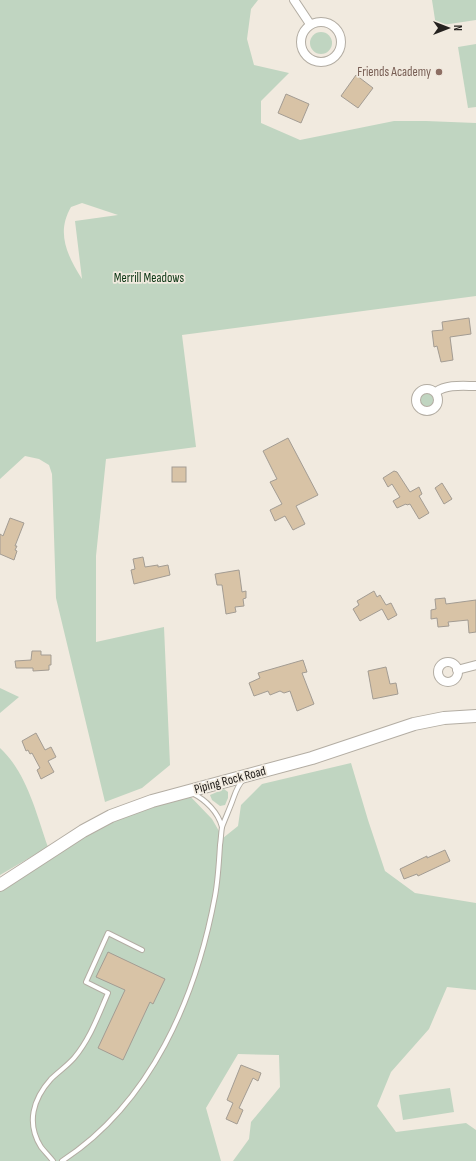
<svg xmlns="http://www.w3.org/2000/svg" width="476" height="1161" viewBox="0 0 476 1161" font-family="'Sofia Sans Condensed',sans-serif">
  <rect width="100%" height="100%" fill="#f1eadf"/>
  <g fill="#c0d5c1" fill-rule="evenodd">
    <path d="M0,0H258L251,9L247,39L254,65L289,73L261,101V123L300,140L394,121H426L476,123V296L182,335L196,447L106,459L96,556V642L164,627L170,765L142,788L105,802L56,598L52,474L49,465L39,459L25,456L0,479ZM82,203L118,215L75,221L82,279C67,255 56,233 71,207Z"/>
    <polygon points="432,0 476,0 476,20 436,26"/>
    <circle cx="321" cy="43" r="11"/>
    <polygon points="476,44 476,107 468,108 458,47"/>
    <circle cx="427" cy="400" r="8"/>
    <polygon points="0,688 19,697 0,713"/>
    <path d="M0,748C27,773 36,813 48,847L0,875Z"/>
    <polygon points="351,763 368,820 385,871 415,893 476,903 476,990 447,987 429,1029 391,1072 377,1106 396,1132 466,1123 476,1130 476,1161 233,1161 249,1139 251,1122 280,1087 279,1055 238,1054 206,1108 221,1161 0,1161 0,885 109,820 188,794 212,819 223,838 238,826 241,805 262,784"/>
    <polygon points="224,789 228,792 228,798 225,805 220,806 212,800 210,795"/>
    <polygon points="450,1088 454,1112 403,1120 399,1095"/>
  </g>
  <g fill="#d8c3a6" stroke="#a39c93">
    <polygon points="356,75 373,88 358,108 341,96"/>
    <polygon points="286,94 309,104 301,123 278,113"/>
    <polygon points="469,318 471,334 450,337 453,360 441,362 437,346 434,347 432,331 443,330 442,322"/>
    <polygon points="288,438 318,495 296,506 305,524 293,530 285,516 275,521 270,510 282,504 270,482 277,479 263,451"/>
    <rect x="172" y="467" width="14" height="15"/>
    <polygon points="394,471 397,472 410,492 419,487 422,494 419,496 429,513 419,519 410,504 407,505 406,504 397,508 393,501 400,497 392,484 388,487 383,478"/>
    <polygon points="442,483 452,499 444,504 435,488"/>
    <polygon points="10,518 24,523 15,546 17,546 15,550 17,551 14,560 0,554 0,534 3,536"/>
    <polygon points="143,557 145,567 158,565 158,567 168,565 170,575 134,584 131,570 135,569 133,559"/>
    <polygon points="239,570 242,592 246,591 246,598 243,599 244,606 235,607 236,612 226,614 222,585 217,585 215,574"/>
    <polygon points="374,591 377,597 380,595 386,605 391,603 397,615 388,620 382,609 360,621 353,609 359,605 357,601"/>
    <polygon points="445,598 446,604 476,600 476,632 469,633 468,620 448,622 449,626 438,627 437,618 431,619 431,610 436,609 435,599"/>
    <polygon points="32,651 41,651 41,655 51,655 51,665 49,665 49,670 33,671 33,668 16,668 15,661 31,660"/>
    <polygon points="303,660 307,672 302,673 314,704 297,711 290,691 284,693 280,691 270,695 268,691 254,696 249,683 260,678 258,673"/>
    <polygon points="386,667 390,684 396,683 398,694 373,699 368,671"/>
    <polygon points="36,733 45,750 51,747 56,757 48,761 54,772 41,779 37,770 40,768 32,753 30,754 28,750 26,751 22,741"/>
    <polygon points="445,850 450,861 418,876 417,874 404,879 400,869 427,856 427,858"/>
    <polygon points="108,952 165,979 153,1004 150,1002 123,1060 98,1048 125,990 96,977"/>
    <polygon points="241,1065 261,1073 258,1081 253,1078 239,1108 243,1110 237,1124 226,1119 233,1103 227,1100"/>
  </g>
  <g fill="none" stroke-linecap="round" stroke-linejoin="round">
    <g stroke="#b3ada3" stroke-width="6">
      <g id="lane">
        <path d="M192,793C206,800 218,812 222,827"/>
        <path d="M53,1161C49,1156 45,1152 41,1147C26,1123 33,1099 51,1079C58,1072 67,1066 74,1058C90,1039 98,1016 108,993L86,982L108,933L142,950"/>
        <path d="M62,1161C151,1103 196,998 215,896C218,880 219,862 220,845C221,839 221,833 222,827C225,819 229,810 232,802C235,794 237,786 243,780"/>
      </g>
    </g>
    <g stroke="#b3ada3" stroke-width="10">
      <g id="street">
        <polyline points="294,0 310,24"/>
        <circle cx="321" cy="42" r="20"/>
        <circle cx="427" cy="400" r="11"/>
        <path d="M436,392C447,384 463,386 476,386"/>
        <circle cx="448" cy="672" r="10"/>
        <polyline points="457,670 476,665"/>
      </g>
    </g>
    <g stroke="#b3ada3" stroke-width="14">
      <polyline id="secondary" points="0,885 83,831 111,816 152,801 312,758 414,724 444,718 476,716"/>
    </g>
    <use href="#lane" stroke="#fff" stroke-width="4"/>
    <use href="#street" stroke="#fff" stroke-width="8"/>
    <use href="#secondary" stroke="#fff" stroke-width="12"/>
  </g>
  <circle fill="#8d6e63" stroke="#f1eadf" stroke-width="1.5" cx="439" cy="72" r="4"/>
  <g text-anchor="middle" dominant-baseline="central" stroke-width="3.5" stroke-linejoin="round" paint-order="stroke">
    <g font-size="13" fill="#785e54" stroke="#f1eadf" text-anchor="end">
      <text x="431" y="72">Friends Academy</text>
    </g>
    <g font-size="13" fill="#0a3512" stroke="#f1eadf">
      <text x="149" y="278">Merrill Meadows</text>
    </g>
    <g font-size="13" fill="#25221f" stroke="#f1eadf">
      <text transform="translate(230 780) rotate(-15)">Piping Rock Road</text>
    </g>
  </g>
  <g transform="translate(448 28) rotate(90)" stroke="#f1eadf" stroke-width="3" paint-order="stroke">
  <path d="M0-3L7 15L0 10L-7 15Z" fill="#25221f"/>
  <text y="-6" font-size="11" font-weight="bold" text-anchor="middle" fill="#25221f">N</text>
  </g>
</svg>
